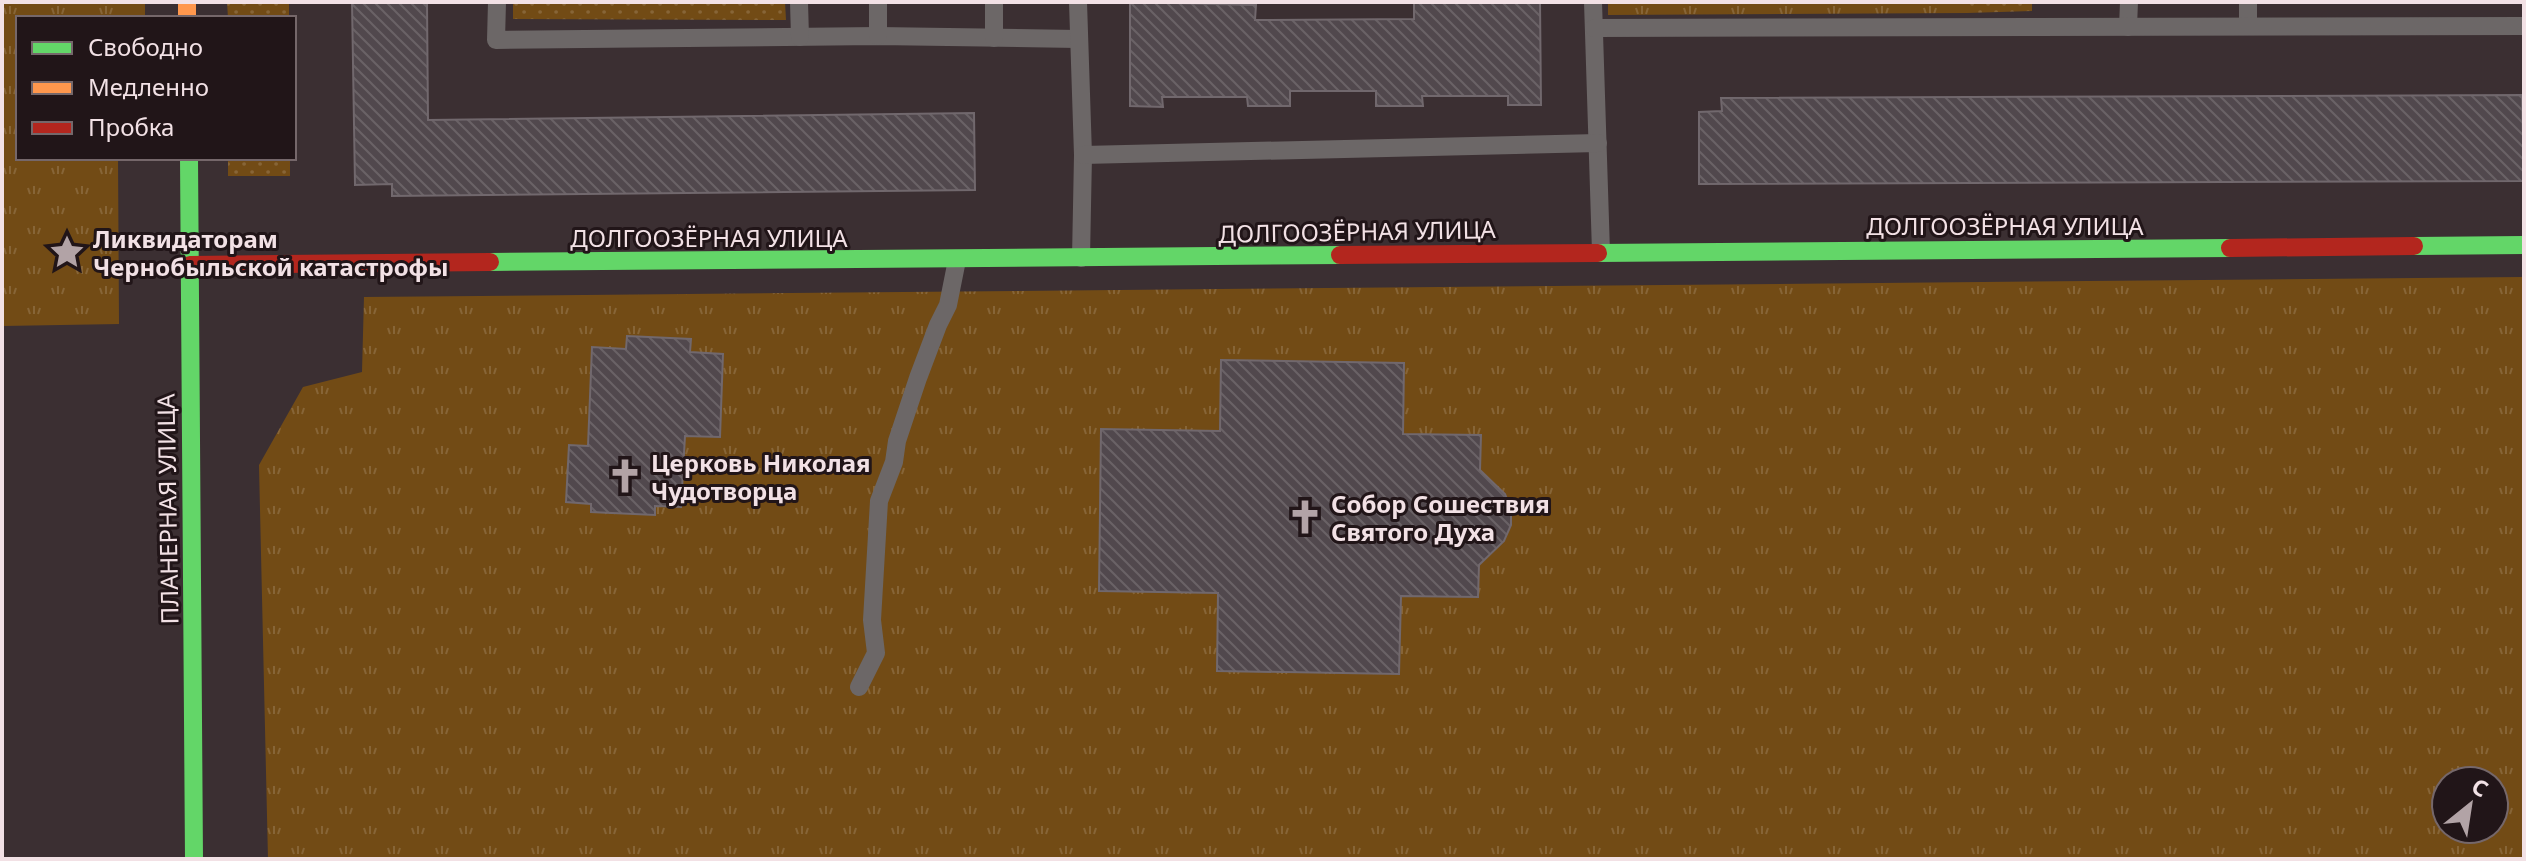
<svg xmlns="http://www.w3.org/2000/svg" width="2526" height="861" viewBox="0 0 2526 861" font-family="'Noto Sans',sans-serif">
  <defs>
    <pattern id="grass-dots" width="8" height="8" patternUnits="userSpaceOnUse" patternTransform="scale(2)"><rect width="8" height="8" fill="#724b15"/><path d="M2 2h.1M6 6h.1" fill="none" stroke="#876537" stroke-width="1.8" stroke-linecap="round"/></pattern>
    <pattern id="park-tufts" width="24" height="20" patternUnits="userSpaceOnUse" patternTransform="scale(2)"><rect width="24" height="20" fill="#724b15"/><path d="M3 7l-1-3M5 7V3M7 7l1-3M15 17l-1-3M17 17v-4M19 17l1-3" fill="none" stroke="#876537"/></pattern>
    <pattern id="building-back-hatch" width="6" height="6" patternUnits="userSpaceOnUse" patternTransform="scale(2)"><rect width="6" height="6" fill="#51484d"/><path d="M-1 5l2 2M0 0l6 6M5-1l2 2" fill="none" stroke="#6a6266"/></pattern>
  </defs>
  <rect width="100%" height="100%" fill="#3b2f32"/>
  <g fill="url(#grass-dots)">
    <polygon points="227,2 289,2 289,18 228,18"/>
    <polygon points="513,2 785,2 786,20 513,19"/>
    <polygon points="1967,2 2032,2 2032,11 1967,13"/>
    <rect x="228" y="158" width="62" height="18"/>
  </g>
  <g fill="url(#park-tufts)" fill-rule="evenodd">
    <polygon points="2,2 145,2 145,18 18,18 18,158 118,158 119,324 2,326"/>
    <polygon points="1608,2 1967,2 1967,13 1608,15"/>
    <path d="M2524,277V859H268L259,465L303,387L362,372L364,297ZM2446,781H2494V829H2446Z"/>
  </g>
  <g fill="url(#building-back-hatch)" stroke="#71686d" stroke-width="2">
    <polygon points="352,2 427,2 428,120 974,113 975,190 392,196 392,184 355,185"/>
    <polygon points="1130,2 1256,5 1255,20 1414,19 1414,3 1540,2 1541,105 1508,105 1508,96 1422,96 1423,106 1376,106 1376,91 1290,91 1290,106 1248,106 1247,97 1162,97 1163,107 1130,106"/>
    <polygon points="2522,95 2524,181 1699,184 1699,112 1722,111 1721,98"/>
    <polygon points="627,336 691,339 690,352 723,354 720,437 685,436 681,507 655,506 655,515 591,512 591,504 566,502 569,445 588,446 592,347 626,349"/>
    <polygon points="1221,360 1404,363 1403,434 1481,435 1480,470 1505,494 1511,509 1511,525 1504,541 1479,565 1478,597 1401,596 1399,674 1217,671 1218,593 1099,591 1101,429 1220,431"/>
  </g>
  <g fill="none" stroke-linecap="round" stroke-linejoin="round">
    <g stroke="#6c6767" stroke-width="18">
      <polyline points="497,2 496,40 878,36 1078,39"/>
      <polyline points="799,2 800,37"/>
      <polyline points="994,2 994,38"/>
      <polyline points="1078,2 1083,155 1081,258"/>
      <polyline points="1593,2 1601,252"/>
      <polyline points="2248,26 2248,2"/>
      <polyline points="2128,27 2129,2"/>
      <polyline points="1594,28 2524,26"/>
      <polyline points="878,36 878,2"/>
      <polyline points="1083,155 1598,143"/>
      <polyline points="859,687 876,653 872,620 879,501 894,462 897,441 918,378 938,325 948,305 957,260"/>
    </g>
    <g stroke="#63d668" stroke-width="18">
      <polyline points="189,158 194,859"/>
      <polyline points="2414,246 2524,245"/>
      <polyline points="1598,253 2230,248"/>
      <polyline points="490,262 1340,255"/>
    </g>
    <polyline stroke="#ff974d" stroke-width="18" points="187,2 187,18"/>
    <g stroke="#b3261e" stroke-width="18">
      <polyline points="2230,248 2414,246"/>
      <polyline points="1340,255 1598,253"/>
      <polyline points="190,265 490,262"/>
    </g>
  </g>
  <defs>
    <g id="sight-bare" transform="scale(2.76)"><path d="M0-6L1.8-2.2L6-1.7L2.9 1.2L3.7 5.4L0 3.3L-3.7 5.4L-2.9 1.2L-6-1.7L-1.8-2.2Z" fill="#b2a3a6" stroke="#211518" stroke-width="2.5" paint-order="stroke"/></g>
    <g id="church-bare" transform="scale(2.76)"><path d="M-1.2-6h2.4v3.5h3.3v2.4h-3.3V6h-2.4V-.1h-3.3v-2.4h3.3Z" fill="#b2a3a6" stroke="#211518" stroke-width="2.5" paint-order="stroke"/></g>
  </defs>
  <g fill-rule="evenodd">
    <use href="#sight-bare" x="67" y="252"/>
    <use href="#church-bare" x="625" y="476"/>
    <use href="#church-bare" x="1305" y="517"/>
  </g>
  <g text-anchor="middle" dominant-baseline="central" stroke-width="6" stroke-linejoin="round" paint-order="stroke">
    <g font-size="24" fill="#f2e1e5" stroke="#211518">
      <text x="2005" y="225">ДОЛГООЗЁРНАЯ УЛИЦА</text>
      <text transform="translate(1357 231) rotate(-1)">ДОЛГООЗЁРНАЯ УЛИЦА</text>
      <text x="709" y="237">ДОЛГООЗЁРНАЯ УЛИЦА</text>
      <text transform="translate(167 509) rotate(-91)">ПЛАНЕРНАЯ УЛИЦА</text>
    </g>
    <g font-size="24" font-weight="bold" fill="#f2e1e5" stroke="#211518" text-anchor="start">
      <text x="93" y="238">Ликвидаторам<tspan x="93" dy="28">Чернобыльской катастрофы</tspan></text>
      <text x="651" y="462">Церковь Николая<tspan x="651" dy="28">Чудотворца</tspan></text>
      <text x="1331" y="503">Собор Сошествия<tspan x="1331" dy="28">Святого Духа</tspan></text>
    </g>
  </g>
  <rect width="2526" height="861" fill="none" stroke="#f2e1e5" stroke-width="8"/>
  <rect x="16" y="16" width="280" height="144" fill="#211518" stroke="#75676a" stroke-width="2"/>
  <rect x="32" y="42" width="40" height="12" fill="#63d668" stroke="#75676a" stroke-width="2"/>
  <text x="88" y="56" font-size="24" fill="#f2e1e5">Свободно</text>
  <rect x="32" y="82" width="40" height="12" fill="#ff974d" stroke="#75676a" stroke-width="2"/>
  <text x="88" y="96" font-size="24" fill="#f2e1e5">Медленно</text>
  <rect x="32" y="122" width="40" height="12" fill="#b3261e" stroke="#75676a" stroke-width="2"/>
  <text x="88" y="136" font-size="24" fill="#f2e1e5">Пробка</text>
  <g transform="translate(2470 805) rotate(30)"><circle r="38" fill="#211518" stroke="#75676a" stroke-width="2"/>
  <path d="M0-6L14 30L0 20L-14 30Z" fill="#b2a3a6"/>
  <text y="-12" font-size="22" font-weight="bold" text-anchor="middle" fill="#f2e1e5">С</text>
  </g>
</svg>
